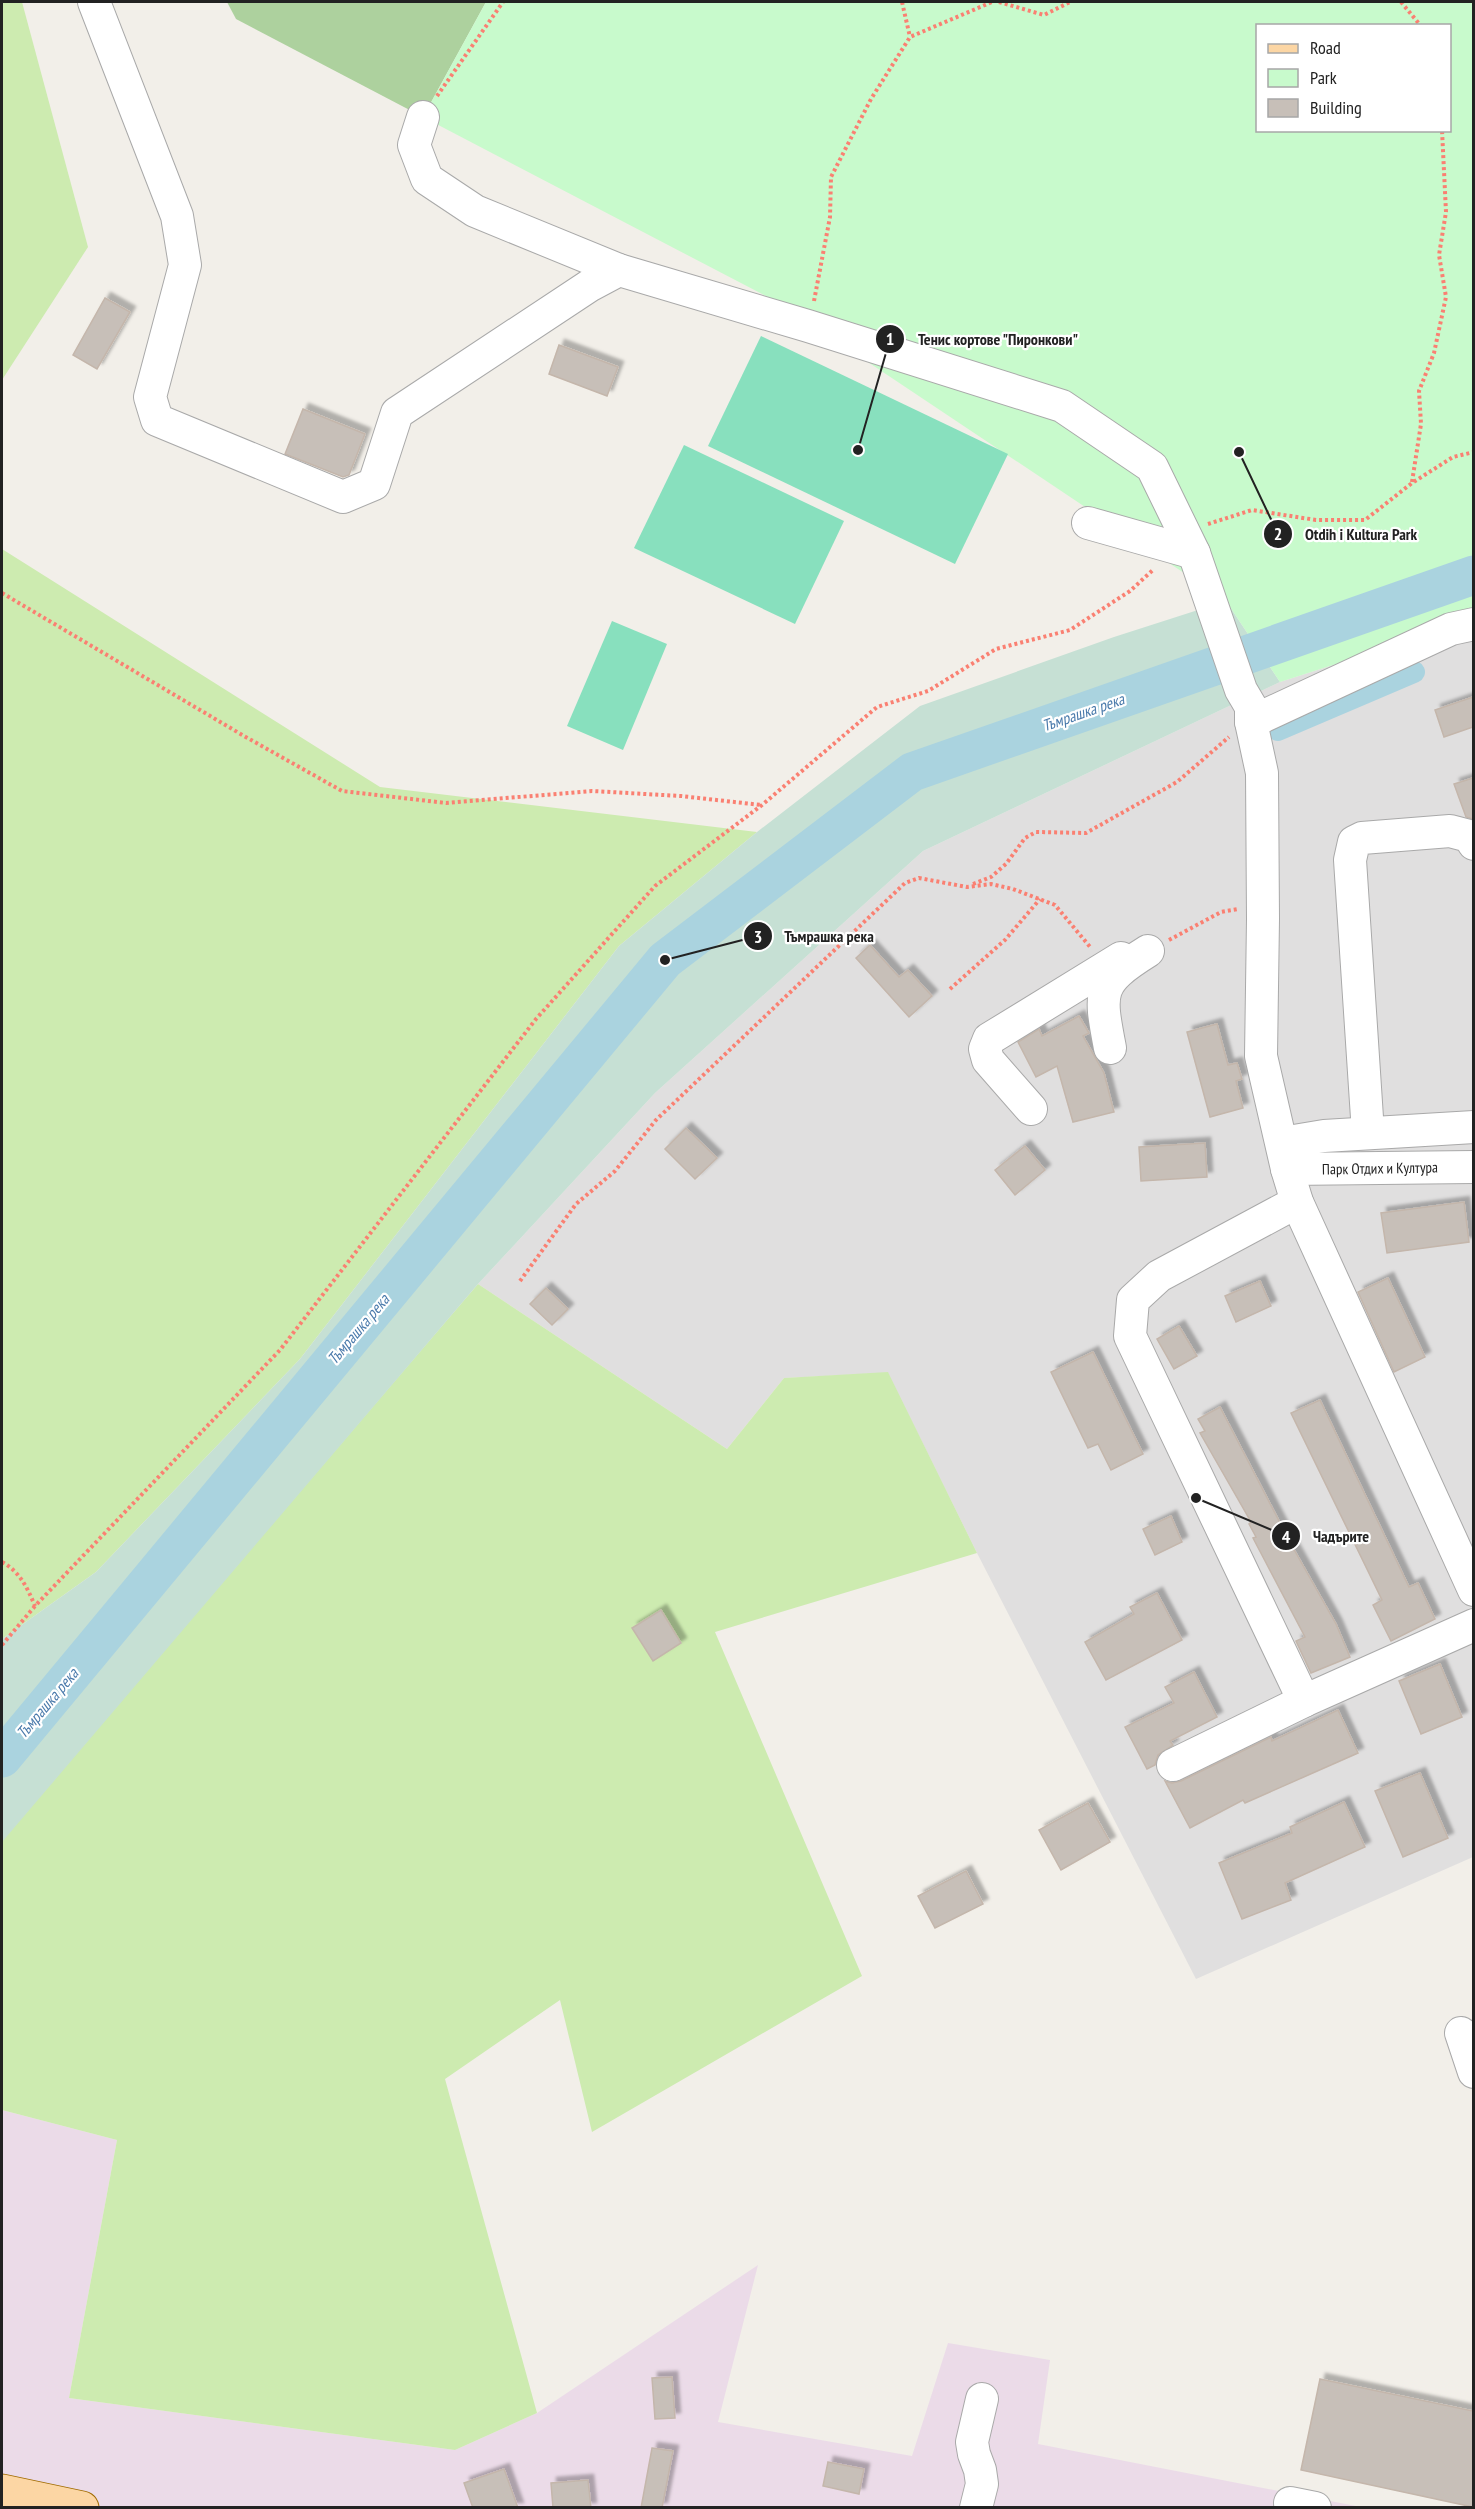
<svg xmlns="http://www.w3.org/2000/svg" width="1475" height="2509" viewBox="0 0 1475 2509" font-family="'PT Sans Narrow',sans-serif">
  <defs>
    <filter id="shadow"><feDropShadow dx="5.5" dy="-5.5" stdDeviation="1.5" flood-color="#0004"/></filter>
  </defs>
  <rect width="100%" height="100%" fill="#f2efe9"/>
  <polygon fill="#e0dfdf" points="1473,620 1473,1857 1196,1979 977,1553 888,1373 784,1378 727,1449 478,1284 655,1093 923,851 1280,682"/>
  <polygon fill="#ebdbe8" points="2,2110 117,2140 69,2398 455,2450 537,2413 758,2265 718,2422 912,2456 948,2343 1050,2360 1038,2444 1361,2507 2,2507"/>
  <g fill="#cdebb0">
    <polygon points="2,2 22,2 88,247 2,380"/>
    <polygon points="2,549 380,787 757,832 619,946 300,1359 96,1572 2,1639"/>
    <polygon points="478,1284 727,1449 784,1378 888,1372 977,1553 715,1632 862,1976 592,2132 560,2000 445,2079 537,2413 455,2450 69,2398 117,2140 2,2110 3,1838"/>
  </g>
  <polygon fill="#add19e" points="227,2 486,2 423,117 236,19"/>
  <polygon fill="#c6e0d4" points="1226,601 1280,682 923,851 655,1093 478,1284 2,1842 2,1639 96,1572 300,1359 619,946 757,832 920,706 1114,637"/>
  <path fill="#c8facc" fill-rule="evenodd" d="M486,2H1473V620L1280,682L1226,601L781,304L423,117ZM1258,26H1450V130H1258Z"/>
  <g fill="#88e0be">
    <polygon points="761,336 1008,454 955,564 708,446"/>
    <polygon points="684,445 844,521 795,624 634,548"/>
    <polygon points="612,621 667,644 623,750 567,726"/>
  </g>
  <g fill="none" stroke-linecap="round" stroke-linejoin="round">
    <polyline stroke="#aad3df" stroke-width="22" points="1278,730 1414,672"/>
    <polyline stroke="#aad3df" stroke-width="39" points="2,1758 665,960 912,772 1474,575"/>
  </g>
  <g fill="#c7bfb8" stroke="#c4b6ab" stroke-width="1.5" filter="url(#shadow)">
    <polygon points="105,298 130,312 97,369 73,355"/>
    <polygon points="559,345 618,367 607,396 549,374"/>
    <polygon points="303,409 365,434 349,475 343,477 285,454"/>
    <polygon points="1473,697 1473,727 1444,737 1435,710"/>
    <polygon points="1473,778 1473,819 1466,817 1454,784"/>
    <polygon points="870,945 899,977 908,970 932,996 909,1017 856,958"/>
    <polygon points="1079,1016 1089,1033 1083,1036 1104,1073 1114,1112 1073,1122 1057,1066 1036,1077 1018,1042 1039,1029 1042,1036"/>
    <polygon points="1217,1024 1228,1065 1237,1063 1242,1079 1236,1081 1243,1108 1210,1117 1187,1032"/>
    <polygon points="686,1128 717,1158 695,1179 665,1149"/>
    <polygon points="1205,1143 1207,1177 1141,1181 1139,1147"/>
    <polygon points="1025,1146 1045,1170 1015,1195 995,1170"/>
    <polygon points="1464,1202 1469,1242 1387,1253 1381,1213"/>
    <polygon points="1388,1278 1425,1357 1394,1372 1358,1292"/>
    <polygon points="1260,1281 1271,1306 1236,1322 1225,1296"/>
    <polygon points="546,1288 568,1309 552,1325 530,1304"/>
    <polygon points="1179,1326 1197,1356 1174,1369 1157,1339"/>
    <polygon points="1093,1352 1143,1454 1111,1470 1098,1444 1088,1448 1051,1372"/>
    <polygon points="1320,1400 1409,1587 1418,1583 1435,1619 1391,1641 1373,1605 1382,1600 1291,1413"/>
    <polygon points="1220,1407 1292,1546 1336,1624 1350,1657 1311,1673 1296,1641 1305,1637 1253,1538 1256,1537 1249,1524 1251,1522 1200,1433 1205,1431 1198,1419"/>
    <polygon points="1171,1516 1182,1542 1155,1555 1143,1529"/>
    <polygon points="1157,1593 1182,1640 1106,1680 1085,1642 1134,1614 1130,1607"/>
    <polygon points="661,1610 681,1643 653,1661 632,1628"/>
    <polygon points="1440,1664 1462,1717 1421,1734 1399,1681"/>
    <polygon points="1194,1672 1217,1717 1170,1741 1173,1745 1158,1755 1155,1765 1147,1769 1125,1727 1174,1703 1165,1687"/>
    <polygon points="1338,1710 1358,1753 1245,1803 1243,1800 1190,1828 1165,1781 1172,1783 1181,1781 1271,1737 1272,1741"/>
    <polygon points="1420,1773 1448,1838 1403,1857 1375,1791"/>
    <polygon points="1344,1802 1365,1847 1285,1883 1291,1900 1242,1919 1219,1863 1292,1833 1290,1827"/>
    <polygon points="1088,1803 1110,1842 1061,1870 1039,1830"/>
    <polygon points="966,1871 983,1904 935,1928 918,1896"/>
    <polygon points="672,2377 675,2418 655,2419 652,2378"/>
    <polygon points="1320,2379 1473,2411 1473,2507 1301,2470"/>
    <polygon points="652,2448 673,2451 662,2508 641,2508"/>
    <polygon points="828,2462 864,2469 859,2494 823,2486"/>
    <polygon points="504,2469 518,2508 473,2508 464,2483"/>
    <polygon points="588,2480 591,2508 553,2508 551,2483"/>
  </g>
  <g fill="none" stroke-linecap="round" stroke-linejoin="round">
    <g stroke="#a9a9a9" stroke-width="34">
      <g id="minor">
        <polyline points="94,2 177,216 185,265 150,397 157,420 343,497 374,484 397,413 589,286 619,270"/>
        <polyline points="423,117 414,145 427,179 475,211 619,270 808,326 1062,406 1152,467 1194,553 1241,690 1251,707 1251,722 1262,773 1263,919 1261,1056 1287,1169 1297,1202 1474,1590"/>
        <polyline points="1088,523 1194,553"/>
        <polyline points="1251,722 1451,629 1474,624"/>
        <path d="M1110,1048C1099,991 1097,983 1148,951"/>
        <polyline points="1031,1109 988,1060 985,1049 989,1039 1121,958"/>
        <polyline points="1368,1133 1350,860 1354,842 1362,838 1450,831 1469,836 1474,844"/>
        <polyline points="1282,1143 1324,1136 1474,1127"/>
        <polyline points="1287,1169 1474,1167"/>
        <polyline points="1297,1202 1159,1276 1133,1300 1130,1336 1304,1701 1474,1625"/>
        <polyline points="1173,1765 1304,1701"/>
        <polyline points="1461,2033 1474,2072"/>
        <polyline points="1290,2503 1315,2508"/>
        <polyline points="976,2508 982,2484 980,2470 974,2454 972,2442 982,2399"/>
      </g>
    </g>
    <g stroke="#a06b00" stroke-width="35">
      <polyline id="major" points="2,2491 82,2508"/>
    </g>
    <g stroke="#fa8072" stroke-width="4" stroke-dasharray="3 3" stroke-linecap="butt">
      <polyline points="902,2 910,37"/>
      <polyline points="999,2 1044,15 1070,2"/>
      <polyline points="1401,2 1421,26"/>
      <polyline points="437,96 503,2"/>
      <polyline points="814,301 830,217 831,177 871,99 910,37 992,2"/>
      <polyline points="1412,482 1421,424 1419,391 1434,353 1446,297 1439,255 1446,212 1442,130"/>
      <polyline points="1208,524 1252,510 1316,520 1365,520 1412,483 1453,457 1474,452"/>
      <polyline points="2,593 244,736 342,791 446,803 592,791 681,796 761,805"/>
      <polyline points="973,884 991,877 1006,864 1025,838 1036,832 1086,833 1177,782 1229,737"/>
      <polyline points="1169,940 1221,912 1238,909"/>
      <polyline points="950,989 1005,940 1040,899"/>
      <polyline points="520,1281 576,1204 615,1171 656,1120 905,883 919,878 967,887 991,884 1013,889 1055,905 1091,948"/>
      <path d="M2,1562C20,1572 27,1587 35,1606"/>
      <polyline points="2,1645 35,1606 280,1350 536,1019 655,886 762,805 877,707 928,691 996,649 1070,630 1130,591 1154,569"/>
    </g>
    <use href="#minor" stroke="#fff" stroke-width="32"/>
    <use href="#major" stroke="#fcd6a4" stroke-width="33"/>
  </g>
  <g text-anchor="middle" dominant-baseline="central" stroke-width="4.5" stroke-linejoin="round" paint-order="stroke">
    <g font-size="15" fill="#222" stroke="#fff">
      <text transform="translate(1380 1168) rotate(-1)">Парк Отдих и Култура</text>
    </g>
    <g font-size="16" font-style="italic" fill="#4a7aab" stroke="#fff">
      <text transform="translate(1083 712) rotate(-19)">Тъмрашка река</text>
      <text transform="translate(358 1329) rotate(-50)">Тъмрашка река</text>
      <text transform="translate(47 1703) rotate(-50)">Тъмрашка река</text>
    </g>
  </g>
  <path fill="none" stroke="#222" stroke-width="2" d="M858 450L890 339M1239 452L1278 534M665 960L758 936M1196 1498L1286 1536"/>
  <g fill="#222" stroke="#fff" stroke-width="2">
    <circle cx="858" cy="450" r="6"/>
    <circle cx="1239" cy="452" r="6"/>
    <circle cx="665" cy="960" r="6"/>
    <circle cx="1196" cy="1498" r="6"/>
    <circle cx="890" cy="339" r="15"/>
    <circle cx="1278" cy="534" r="15"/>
    <circle cx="758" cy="936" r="15"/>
    <circle cx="1286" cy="1536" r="15"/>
  </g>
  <g font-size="18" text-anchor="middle" font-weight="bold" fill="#fff">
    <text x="890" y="345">1</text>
    <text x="1278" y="540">2</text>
    <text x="758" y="943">3</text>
    <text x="1286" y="1543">4</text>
  </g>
  <g font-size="16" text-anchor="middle" font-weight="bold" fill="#222" stroke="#fff" stroke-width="4.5" stroke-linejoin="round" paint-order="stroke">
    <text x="998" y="345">Тенис кортове "Пиронкови"</text>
    <text x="1361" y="540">Otdih i Kultura Park</text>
    <text x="829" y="942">Тъмрашка река</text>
    <text x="1341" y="1542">Чадърите</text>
  </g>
  <rect width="1475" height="2509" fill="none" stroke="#222222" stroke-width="6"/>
  <rect x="1256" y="24" width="195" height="108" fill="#ffffff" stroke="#a7a7a7" stroke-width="1.5"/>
  <rect x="1268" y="44" width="30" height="9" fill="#fcd6a4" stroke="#a7a7a7" stroke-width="1.5"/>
  <text x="1310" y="54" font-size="18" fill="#222222">Road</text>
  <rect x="1268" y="69" width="30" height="18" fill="#c8facc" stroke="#a7a7a7" stroke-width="1.5"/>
  <text x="1310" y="84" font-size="18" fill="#222222">Park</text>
  <rect x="1268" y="99" width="30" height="18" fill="#c7bfb8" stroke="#a7a7a7" stroke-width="1.5"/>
  <text x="1310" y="114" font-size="18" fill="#222222">Building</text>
</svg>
